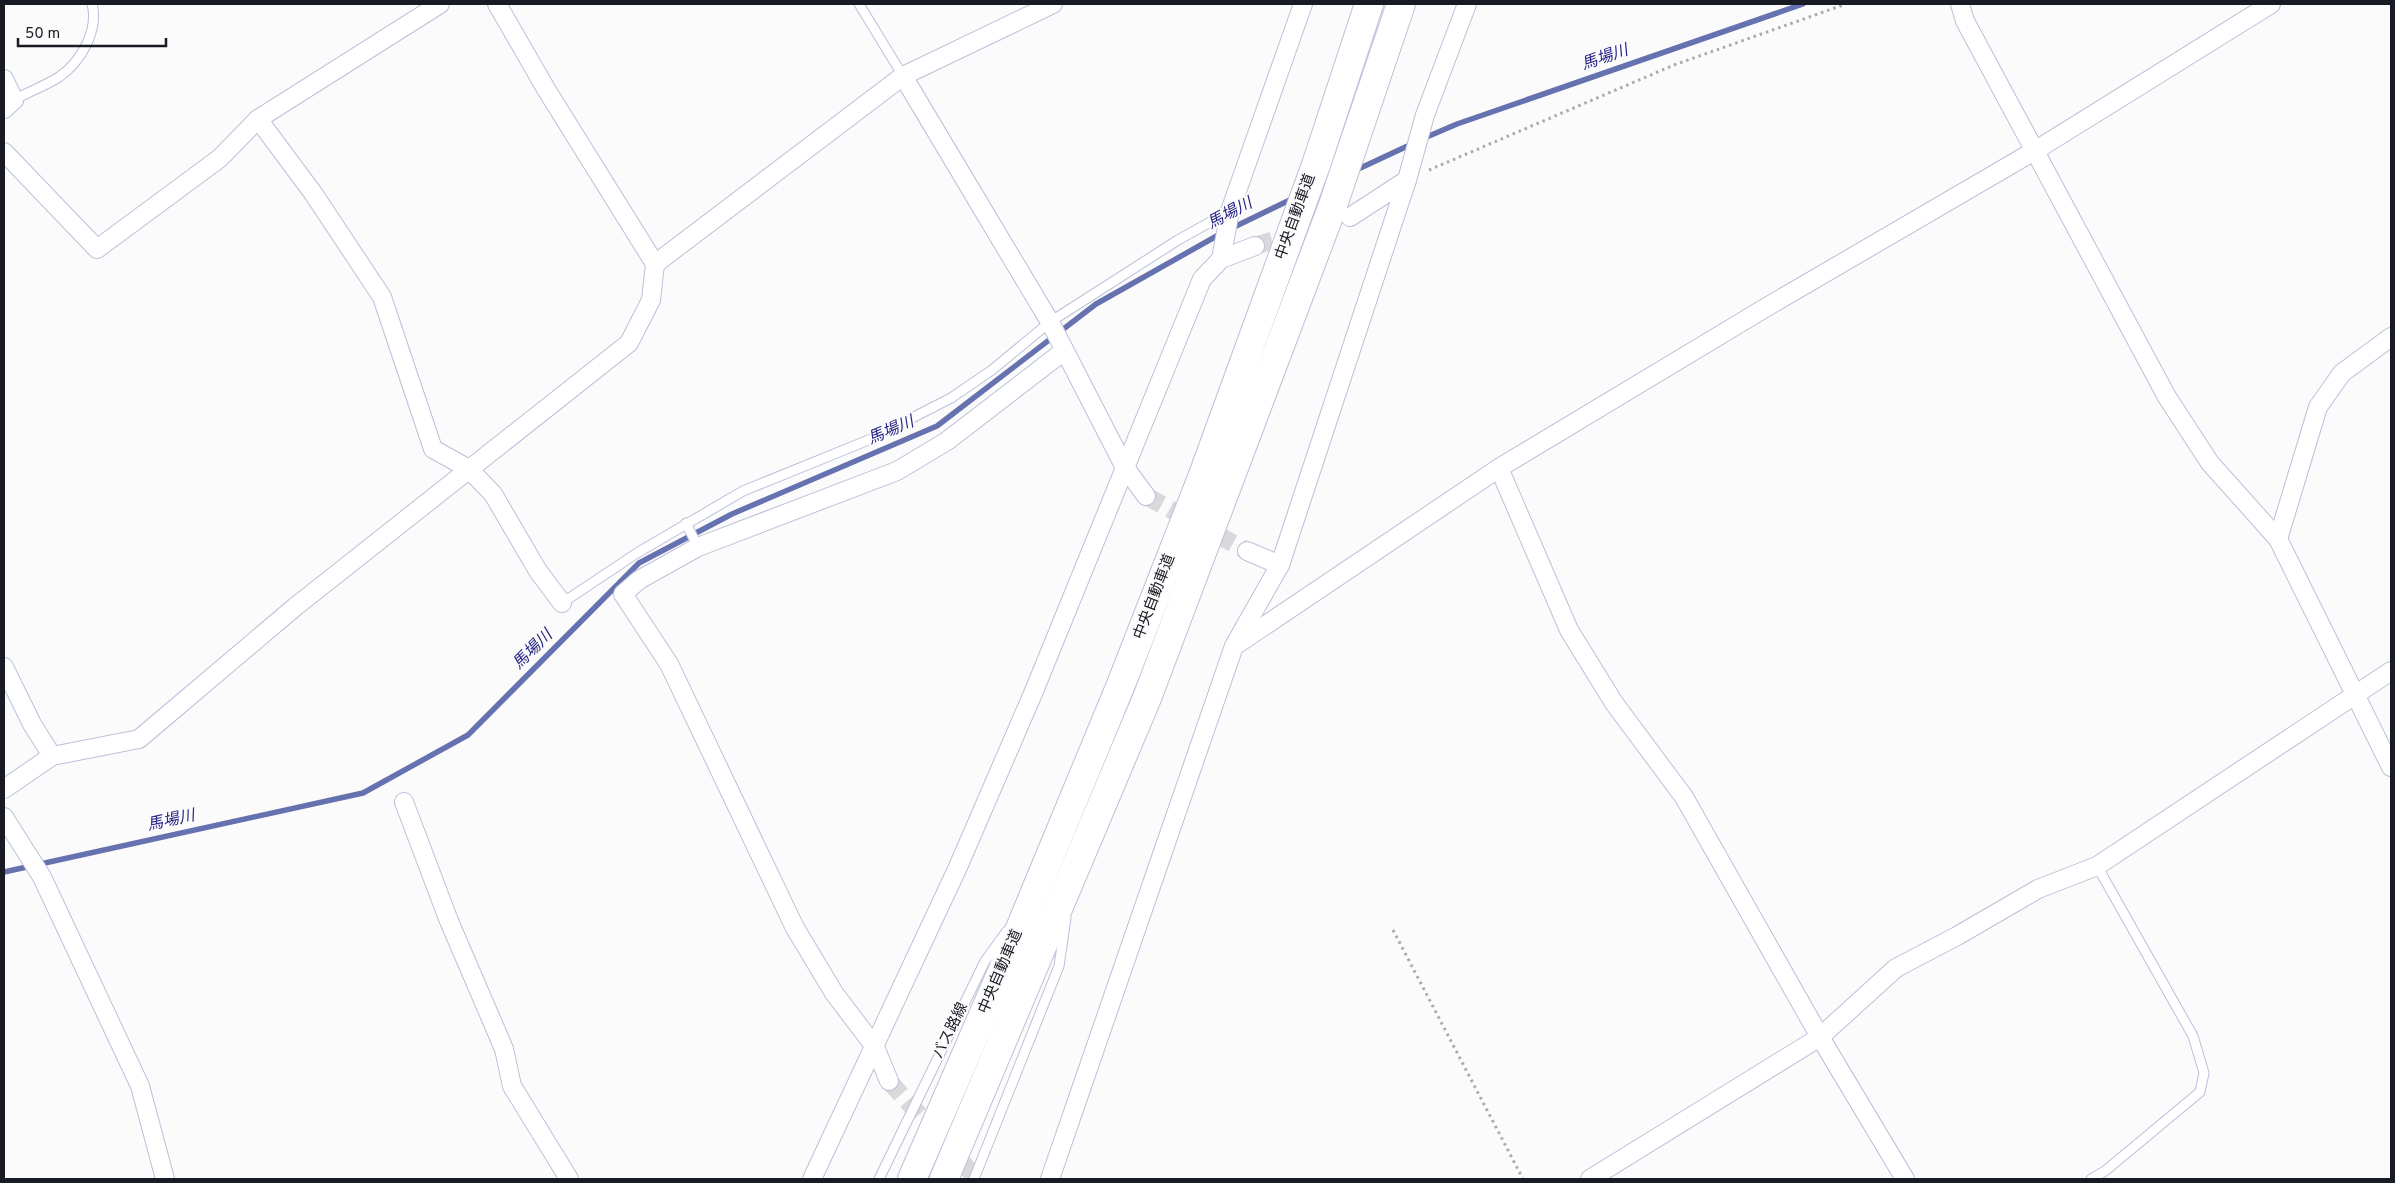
<svg xmlns="http://www.w3.org/2000/svg" width="2395" height="1183" viewBox="0 0 2395 1183" font-family="Overpass,'Noto Sans JP',sans-serif">
  <rect width="100%" height="100%" fill="#fbfbfb"/>
  <g fill="none" stroke-linecap="round" stroke-linejoin="round">
    <g stroke="#6671af" stroke-width="5.5">
      <polyline points="1422,139 1457,124 1803,4"/>
      <polyline points="1354,171 1414,143"/>
      <polyline points="1230,229 1294,198"/>
      <polyline points="4,872 363,793 468,735 639,563 732,514 937,426 1096,304 1222,233"/>
    </g>
    <g stroke="#d9d9db" stroke-width="18" stroke-dasharray="18 9" stroke-linecap="butt">
      <polyline points="1255,246 1333,222"/>
      <polyline points="1146,496 1247,551"/>
      <polyline points="889,1081 977,1179"/>
    </g>
    <g stroke="#bac0da" stroke-width="11">
      <g id="lane">
        <polyline points="859,4 903,76"/>
        <path d="M14,100C28,92 45,86 59,77C81,62 99,30 92,4"/>
        <polyline points="686,523 698,547"/>
        <polyline points="562,603 637,553 743,491 871,439 951,398 992,370 1050,322 1178,240 1230,211"/>
        <polyline points="879,1179 985,961 1007,931"/>
        <polyline points="974,1179 1059,966 1066,918"/>
        <polyline points="2091,1179 2105,1171 2200,1092 2204,1073 2193,1036 2097,866"/>
      </g>
    </g>
    <g stroke="#bac0da" stroke-width="20">
      <g id="street">
        <polyline points="1960,4 1965,21 2167,397 2210,463 2278,539 2391,767"/>
        <polyline points="903,76 1050,322 1124,466 1146,496"/>
        <polyline points="4,79 14,100 4,109"/>
        <polyline points="258,119 313,193 382,297 433,449 469,469 493,494 538,571 562,603"/>
        <polyline points="4,152 97,249 220,158 258,119 440,4"/>
        <polyline points="1350,217 1407,180"/>
        <polyline points="1221,259 1255,246"/>
        <polyline points="655,264 903,76 1053,4"/>
        <polyline points="1499,468 1569,630 1614,703 1684,797 1820,1037 1905,1179"/>
        <polyline points="2278,539 2318,407 2342,373 2391,337"/>
        <polyline points="1247,551 1280,565"/>
        <polyline points="1239,643 1499,468 1765,308 2036,150 2271,4"/>
        <polyline points="4,667 32,724 52,756"/>
        <polyline points="4,789 52,756 139,739 295,607 629,343 651,300 655,264 546,89 497,4"/>
        <polyline points="404,802 449,921 504,1049 512,1086 569,1179"/>
        <polyline points="4,817 42,877 140,1086 165,1179"/>
        <polyline points="889,1081 875,1047 834,993 795,928 669,664 623,594 639,580 698,547 897,471 947,441 1064,351"/>
        <polyline points="812,1179 958,867 1034,691 1202,279 1221,259 1230,211 1303,4"/>
        <polyline points="1050,1179 1234,646 1280,565 1407,180 1425,115 1467,4"/>
        <polyline points="1590,1179 1820,1037 1896,968 1957,936 2038,889 2097,866 2391,671"/>
      </g>
    </g>
    <g stroke="#bac0da" stroke-width="30">
      <g id="highway">
        <polyline points="912,1179 1004,967 1120,687 1203,475 1316,165 1369,4"/>
        <polyline points="944,1179 1147,698 1332,208 1401,4"/>
      </g>
    </g>
    <g stroke="#a9aaad" stroke-width="3" stroke-dasharray="2.5 4" stroke-linecap="butt">
      <polyline points="1429,170 1674,65 1846,4"/>
      <polyline points="1393,930 1523,1179"/>
    </g>
    <use href="#lane" stroke="#fff" stroke-width="9"/>
    <use href="#street" stroke="#fff" stroke-width="18"/>
    <use href="#highway" stroke="#fff" stroke-width="28"/>
  </g>
  <g text-anchor="middle" dominant-baseline="central" stroke-width="4" stroke-linejoin="round" paint-order="stroke">
    <g font-size="15" fill="#191b24" stroke="#fbfbfb">
      <text transform="translate(1296 217) rotate(-70)">中央自動車道</text>
      <text transform="translate(1155 597) rotate(-69)">中央自動車道</text>
      <text transform="translate(1001 972) rotate(-67)">中央自動車道</text>
      <text transform="translate(951 1031) rotate(-64)">バス路線</text>
    </g>
    <g font-size="16" font-style="italic" fill="#262484" stroke="#fbfbfb">
      <text transform="translate(1605 58) rotate(-19)">馬場川</text>
      <text transform="translate(1230 214) rotate(-28)">馬場川</text>
      <text transform="translate(891 431) rotate(-23)">馬場川</text>
      <text transform="translate(533 650) rotate(-45)">馬場川</text>
      <text transform="translate(171 821) rotate(-12)">馬場川</text>
    </g>
  </g>
  <rect width="2395" height="1183" fill="none" stroke="#191b24" stroke-width="10"/>
  <path d="M18 38v8h148v-8" fill="none" stroke="#191b24" stroke-width="2.5"/>
  <text x="25" y="38" font-size="15" fill="#191b24" stroke="#fbfbfb" stroke-width="4" paint-order="stroke">50 m</text>
</svg>
